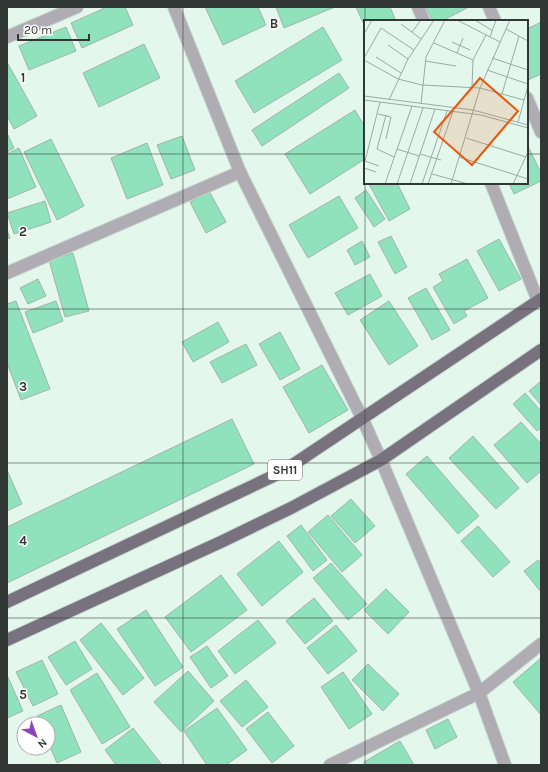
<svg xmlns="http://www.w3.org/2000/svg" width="548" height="772" viewBox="0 0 548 772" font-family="Karla,sans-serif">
  <rect width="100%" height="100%" fill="#e4f7ed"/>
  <g fill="#8fe2bb" stroke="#a2b4ab">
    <polygon points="107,7 125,7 133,25 82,48 71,23"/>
    <polygon points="205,7 258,7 266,25 223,45"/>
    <polygon points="276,7 335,7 284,28"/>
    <polygon points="356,7 390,7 396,21 365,21 365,27"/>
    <polygon points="428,7 467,7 467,8 442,21 433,21 426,8"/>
    <polygon points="541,22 541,74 528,80 527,77 527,29"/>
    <polygon points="66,27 76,51 29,70 19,46"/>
    <polygon points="323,27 342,60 254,113 235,81"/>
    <polygon points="144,44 160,78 99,107 83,73"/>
    <polygon points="7,62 37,116 14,129 7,116"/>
    <polygon points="339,73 349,88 262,146 252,130"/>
    <polygon points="355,110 365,127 365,159 310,194 285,154"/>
    <polygon points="7,133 14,148 7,152"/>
    <polygon points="182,136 195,170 171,179 157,145"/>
    <polygon points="51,139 84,206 57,220 24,152"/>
    <polygon points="147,143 163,185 127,199 111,158"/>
    <polygon points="527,144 541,173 541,181 514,194 509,183 527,183"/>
    <polygon points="19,148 36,187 7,199 7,154"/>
    <polygon points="371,183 397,183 410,209 389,221 369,184"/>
    <polygon points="366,190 385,219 374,227 355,198"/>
    <polygon points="209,191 226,222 206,233 190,202"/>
    <polygon points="339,196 358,228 308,258 289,225"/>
    <polygon points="45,201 51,222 14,234 7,213"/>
    <polygon points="7,230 10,238 7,239"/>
    <polygon points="391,236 407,267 395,274 378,242"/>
    <polygon points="499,239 521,279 499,291 477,251"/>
    <polygon points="362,241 370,257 355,265 347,250"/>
    <polygon points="73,253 89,311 65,317 49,260"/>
    <polygon points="467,259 488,298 464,311 467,316 454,324 433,287 443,281 439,274"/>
    <polygon points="370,274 382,296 348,315 335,293"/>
    <polygon points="38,279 46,296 28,304 20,288"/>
    <polygon points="426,288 450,330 432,340 408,298"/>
    <polygon points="16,301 50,389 21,400 7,363 7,304"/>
    <polygon points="56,301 63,321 33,333 25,312"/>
    <polygon points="389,301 418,346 389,365 360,320"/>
    <polygon points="218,322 229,342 193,362 182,342"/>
    <polygon points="280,332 300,369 280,380 259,344"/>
    <polygon points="246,344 257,365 222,383 210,362"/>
    <polygon points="322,365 348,410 309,433 283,387"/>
    <polygon points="541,381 541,405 529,391"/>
    <polygon points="525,393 541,411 541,428 537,431 513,404"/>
    <polygon points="232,419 254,464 7,583 7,527"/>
    <polygon points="521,422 541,444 541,471 527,483 494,445"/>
    <polygon points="473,436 519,488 496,509 449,458"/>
    <polygon points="427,456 479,516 458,534 406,474"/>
    <polygon points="7,470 22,504 7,511"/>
    <polygon points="351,499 375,526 355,543 331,516"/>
    <polygon points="328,515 362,555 342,572 308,532"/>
    <polygon points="301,525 327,560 313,571 287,536"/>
    <polygon points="478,526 510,562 493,577 461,541"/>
    <polygon points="279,541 303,572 262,606 237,574"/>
    <polygon points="538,560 541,564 541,592 524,571"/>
    <polygon points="331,563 367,604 348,620 313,578"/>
    <polygon points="221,575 247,610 191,652 165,617"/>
    <polygon points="386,589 409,612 388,634 364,610"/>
    <polygon points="314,598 333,621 305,644 286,621"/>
    <polygon points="146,610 183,667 155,686 117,629"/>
    <polygon points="258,620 276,643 235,674 218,651"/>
    <polygon points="101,623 144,678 123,695 80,640"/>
    <polygon points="336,625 357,651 328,674 307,648"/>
    <polygon points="75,641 92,669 66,685 48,657"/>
    <polygon points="207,646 228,676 211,688 190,657"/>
    <polygon points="541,658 541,715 513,682"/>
    <polygon points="42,660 58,694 33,706 16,672"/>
    <polygon points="368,664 399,694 383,711 352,680"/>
    <polygon points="188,671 214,701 181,732 154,702"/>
    <polygon points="343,672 372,714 349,729 321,687"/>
    <polygon points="97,673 130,727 102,744 70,690"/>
    <polygon points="7,675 23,711 7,718"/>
    <polygon points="246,680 268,707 242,727 220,701"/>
    <polygon points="61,705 81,752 57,763 48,742 48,724 40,724 37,716"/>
    <polygon points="217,708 247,750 226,765 207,765 184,731"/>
    <polygon points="268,712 294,746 272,763 246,729"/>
    <polygon points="448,719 457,737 435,749 426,730"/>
    <polygon points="133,728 162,765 116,765 105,750"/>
    <polygon points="400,741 414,765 365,765 364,762"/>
  </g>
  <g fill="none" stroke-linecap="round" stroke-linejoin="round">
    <g stroke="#c4d4cc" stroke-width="14">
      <g id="street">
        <polyline points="174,7 240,172 362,418 381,460 479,693 505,765"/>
        <polyline points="418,7 424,21"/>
        <polyline points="489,7 495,21"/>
        <polyline points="7,37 77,7"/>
        <polyline points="527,98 541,132"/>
        <polyline points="491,183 538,301"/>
        <polyline points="7,273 240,172"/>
        <polyline points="330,765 479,693 541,644"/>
      </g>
    </g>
    <g stroke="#c4d4cc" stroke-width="14">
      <g id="primary">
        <polyline points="7,602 282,472 541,299"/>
        <polyline points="7,640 223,541 291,508 381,460 541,350"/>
      </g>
    </g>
    <use href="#street" stroke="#afacb3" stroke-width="12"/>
    <use href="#primary" stroke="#78727e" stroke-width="12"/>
  </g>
  <path fill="none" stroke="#303734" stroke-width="1" stroke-opacity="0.55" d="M183,7V765M365,7V21M7,154H365M527,154H541M365,183V765M7,309H541M7,463H541M7,618H541"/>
  <g text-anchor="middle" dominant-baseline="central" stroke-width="3" stroke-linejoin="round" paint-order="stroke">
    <rect fill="#fff" stroke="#6e7371" stroke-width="1" x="268" y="460" width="34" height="20" rx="3"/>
    <g font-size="12" font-weight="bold" fill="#303734">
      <text x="285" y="470">SH11</text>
    </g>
  </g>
  <g transform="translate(364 20)">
    <rect width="164" height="164" fill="#e4f7ed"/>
    <path fill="none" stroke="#9caaa3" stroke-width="1" d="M93,0L136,22M111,0L129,11M37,4L57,19M142,9L164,21M48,12L57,0M0,14L8,0M126,17L132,0M88,22L106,30M70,23L109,40L122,15M24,25L44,39M93,33L99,18M12,37L37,53M0,38L17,8L50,30M128,38L164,50M0,40L34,59L58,65L116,68L160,80M61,41L92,46M123,50L164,64M108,67L109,40M138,74L155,16M0,76L109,90L164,105M0,80L117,95L164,108M25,80L44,39L70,0M57,84L62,37L81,0M14,94L27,97L22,119M22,95L13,129L30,137M154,102L164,66M102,118L162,137M33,129L55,136M56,134L77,140M95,137L164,159M1,141L15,146M0,145L16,82M0,148L12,152M68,154L104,164M21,164L48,86M33,164L59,88M46,164L71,89M58,164L83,91M64,164L89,91M87,164L116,68L146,0M149,164L164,132"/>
    <path fill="#e8590c" fill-opacity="0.15" stroke="#e8590c" stroke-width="2" d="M116,58L154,91L108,145L70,112Z"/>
    <rect width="164" height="164" fill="none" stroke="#303734" stroke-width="2"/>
  </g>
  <g font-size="13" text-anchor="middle" font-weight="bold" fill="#303734" stroke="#fff" stroke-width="3" stroke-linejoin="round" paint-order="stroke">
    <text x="274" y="28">B</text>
    <text x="23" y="82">1</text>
    <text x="23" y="236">2</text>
    <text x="23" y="391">3</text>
    <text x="23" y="545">4</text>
    <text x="23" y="699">5</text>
  </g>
  <rect width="548" height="772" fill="none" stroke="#303734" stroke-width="16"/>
  <g transform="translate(36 736) rotate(139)"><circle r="19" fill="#ffffff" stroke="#acafae"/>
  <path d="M0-3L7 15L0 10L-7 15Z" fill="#8a45b8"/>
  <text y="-6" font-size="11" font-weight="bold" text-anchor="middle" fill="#303734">N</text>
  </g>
  <path d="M18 34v6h71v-6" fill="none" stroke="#303734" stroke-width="2"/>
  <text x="24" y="34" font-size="12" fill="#303734" stroke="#ffffff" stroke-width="3" paint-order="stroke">20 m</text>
</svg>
